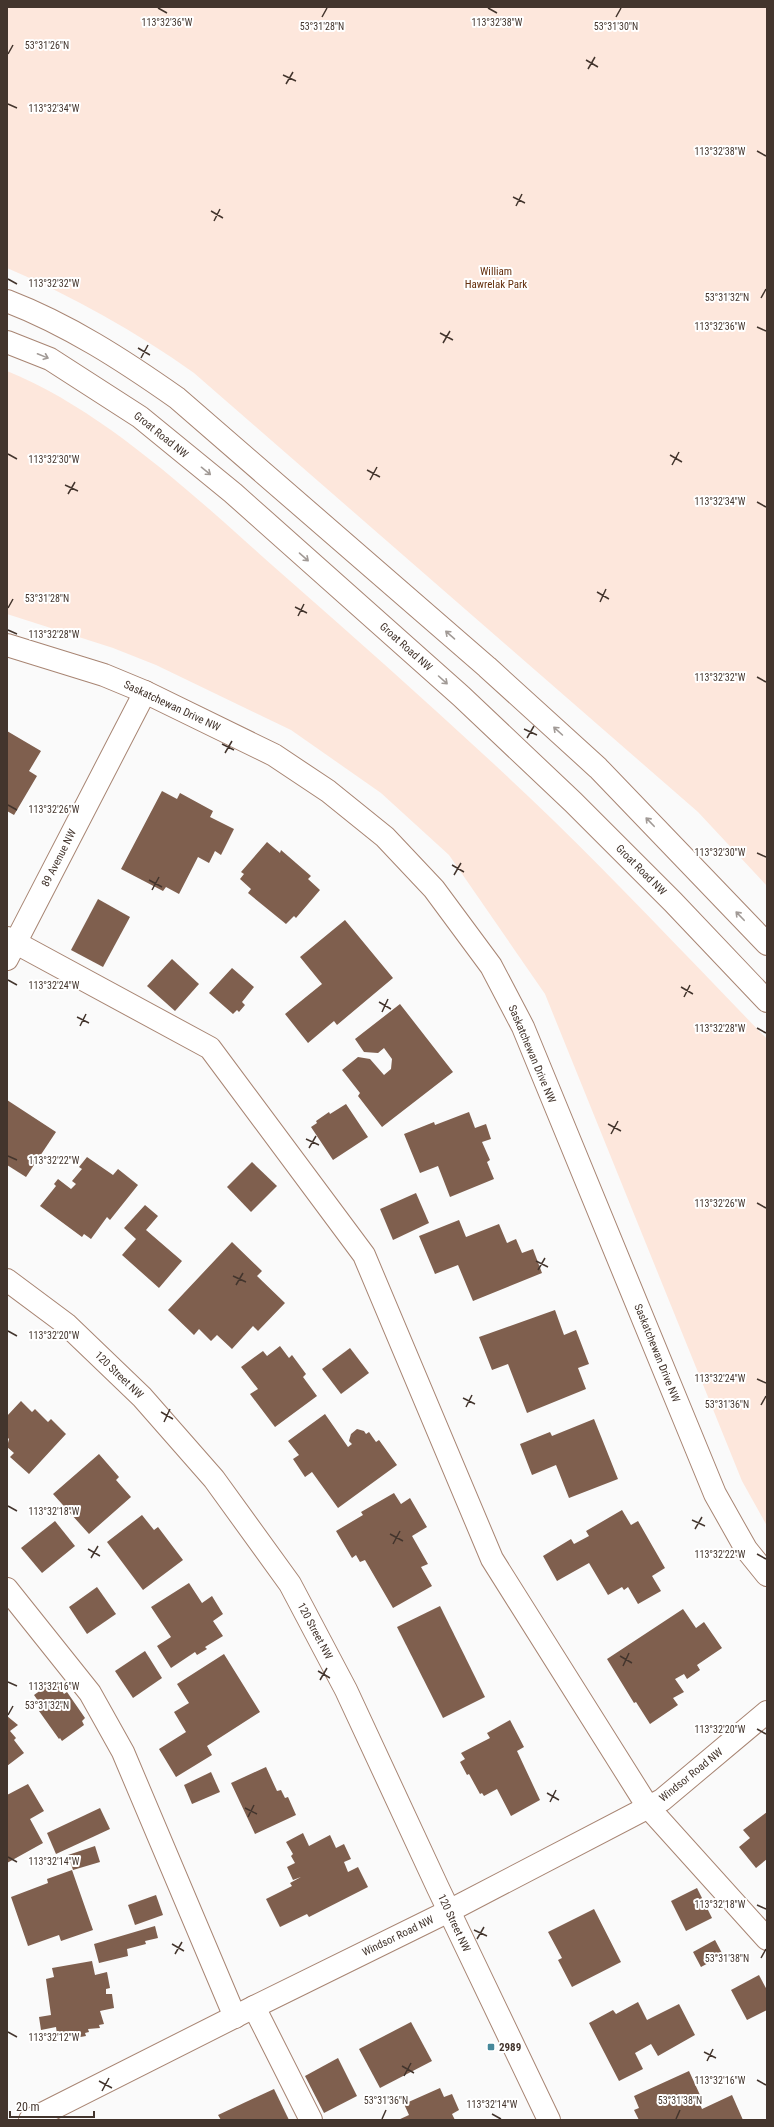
<svg xmlns="http://www.w3.org/2000/svg" width="774" height="2127" viewBox="0 0 774 2127" font-family="'Roboto Condensed',sans-serif">
  <rect width="100%" height="100%" fill="#fafafa"/>
  <g fill="#fde7dc">
    <path d="M7,7H767V886L698,812L194,373C135,331 74,297 7,268Z"/>
    <path d="M7,371C106,411 201,502 281,573C373,654 465,735 553,820C626,891 696,966 767,1039V1526L742,1481L545,994L449,855L381,793L291,730L156,665L113,648L7,614Z"/>
  </g>
  <g fill="#7f5f4e">
    <polygon points="7,731 41,751 29,771 37,776 14,815 7,811"/>
    <polygon points="162,791 177,799 180,793 213,811 210,817 234,829 221,855 215,851 209,863 198,857 179,894 166,887 163,891 121,869"/>
    <polygon points="267,842 280,853 281,850 311,876 308,879 320,890 296,918 294,916 286,924 248,893 251,889 240,879 244,874 241,872"/>
    <polygon points="98,899 130,917 103,967 71,950"/>
    <polygon points="345,920 393,978 337,1025 334,1021 308,1043 285,1014 322,984 300,957"/>
    <polygon points="172,959 199,984 175,1011 147,986"/>
    <polygon points="232,968 254,987 242,1002 245,1005 239,1012 237,1010 233,1014 209,993"/>
    <polygon points="400,1004 453,1072 382,1127 358,1096 360,1093 342,1070 358,1057 370,1059 384,1075 391,1069 392,1059 384,1048 378,1053 364,1052 355,1039"/>
    <polygon points="7,1100 56,1132 26,1177 7,1165"/>
    <polygon points="346,1104 368,1137 333,1160 311,1127 317,1123 316,1121 329,1112 330,1114"/>
    <polygon points="469,1112 475,1128 486,1124 491,1139 482,1142 490,1160 487,1162 494,1179 450,1197 438,1166 420,1173 404,1134 434,1122 435,1125"/>
    <polygon points="87,1157 113,1175 118,1169 138,1185 110,1220 107,1217 91,1239 84,1234 82,1237 40,1206 56,1186 54,1184 58,1179 71,1189 76,1184 72,1181 82,1169 79,1167"/>
    <polygon points="252,1162 277,1186 251,1212 227,1187"/>
    <polygon points="416,1193 429,1223 393,1240 380,1209"/>
    <polygon points="145,1205 158,1216 146,1230 182,1261 159,1288 122,1255 136,1239 124,1228"/>
    <polygon points="459,1220 466,1237 499,1224 507,1243 516,1239 522,1253 533,1249 542,1273 473,1301 458,1265 435,1274 419,1236"/>
    <polygon points="232,1242 262,1271 257,1276 285,1303 258,1331 253,1326 232,1349 217,1335 211,1341 199,1329 194,1335 168,1310"/>
    <polygon points="555,1310 564,1335 576,1330 589,1364 578,1368 586,1389 527,1413 508,1364 492,1370 479,1337"/>
    <polygon points="280,1346 289,1358 292,1355 306,1374 303,1377 317,1396 275,1427 250,1394 258,1389 241,1367 263,1351 267,1356"/>
    <polygon points="350,1348 369,1373 341,1394 322,1369"/>
    <polygon points="21,1401 32,1412 35,1409 48,1422 51,1419 66,1434 29,1474 10,1457 14,1453 7,1447 9,1439 7,1437 7,1416"/>
    <polygon points="325,1414 348,1447 352,1444 349,1441 351,1434 357,1429 364,1431 366,1434 369,1432 376,1442 379,1440 397,1465 338,1508 312,1472 305,1477 293,1459 299,1455 288,1441"/>
    <polygon points="594,1419 618,1479 569,1498 556,1465 532,1475 520,1444 550,1432 552,1436"/>
    <polygon points="99,1454 119,1477 116,1480 131,1497 89,1534 53,1494"/>
    <polygon points="394,1493 401,1504 410,1498 427,1527 412,1536 428,1564 421,1567 432,1586 393,1608 365,1560 360,1562 356,1555 352,1558 336,1531 363,1515 361,1512"/>
    <polygon points="622,1510 631,1525 638,1521 665,1568 652,1576 661,1591 638,1604 628,1587 624,1590 622,1587 608,1595 589,1563 557,1581 543,1556 571,1539 574,1544 589,1536 586,1531"/>
    <polygon points="142,1515 154,1530 158,1527 183,1560 143,1590 107,1542"/>
    <polygon points="55,1521 75,1546 42,1573 21,1548"/>
    <polygon points="189,1583 202,1603 212,1596 223,1614 213,1621 223,1636 205,1647 207,1649 197,1655 195,1652 171,1668 157,1646 171,1637 151,1607"/>
    <polygon points="97,1587 116,1614 87,1634 69,1607"/>
    <polygon points="440,1606 485,1697 443,1718 397,1627"/>
    <polygon points="683,1609 696,1628 704,1622 722,1648 697,1665 700,1670 687,1679 684,1674 675,1679 684,1692 673,1698 678,1705 650,1724 636,1702 634,1703 607,1659"/>
    <polygon points="145,1651 162,1678 133,1698 115,1671"/>
    <polygon points="224,1654 260,1712 207,1746 212,1755 176,1777 159,1749 186,1732 174,1712 189,1703 177,1684"/>
    <polygon points="55,1680 64,1694 67,1692 85,1718 82,1721 84,1725 62,1741 60,1738 59,1739 39,1711 43,1708 34,1695"/>
    <polygon points="7,1716 18,1725 10,1731 16,1738 14,1740 24,1753 7,1766"/>
    <polygon points="510,1720 524,1747 517,1751 540,1800 511,1816 497,1789 484,1796 482,1793 480,1794 469,1774 467,1775 460,1762 465,1759 461,1753 490,1738 487,1733"/>
    <polygon points="266,1767 277,1791 281,1790 285,1798 288,1797 296,1815 255,1834 231,1783"/>
    <polygon points="211,1772 220,1792 192,1804 184,1785"/>
    <polygon points="28,1784 44,1811 30,1819 43,1843 7,1863 7,1795"/>
    <polygon points="100,1808 110,1829 56,1854 47,1833"/>
    <polygon points="767,1812 767,1859 756,1868 739,1847 750,1838 743,1830"/>
    <polygon points="303,1833 309,1846 330,1835 336,1848 344,1844 351,1859 344,1862 348,1872 358,1867 368,1887 309,1917 307,1914 280,1927 266,1899 292,1886 290,1883 301,1877 293,1880 287,1867 295,1863 291,1856 293,1854 286,1842"/>
    <polygon points="95,1846 100,1862 73,1870 68,1855"/>
    <polygon points="72,1870 93,1930 61,1941 59,1935 28,1946 11,1897 48,1883 47,1879"/>
    <polygon points="697,1888 712,1918 686,1931 671,1901"/>
    <polygon points="156,1895 163,1915 135,1925 128,1905"/>
    <polygon points="594,1909 621,1962 572,1987 558,1960 562,1958 548,1932"/>
    <polygon points="155,1926 158,1938 145,1941 146,1944 127,1949 128,1956 99,1963 94,1944"/>
    <polygon points="715,1940 723,1955 701,1967 693,1952"/>
    <polygon points="92,1961 95,1975 107,1972 110,1988 106,1989 106,1994 112,1994 114,2008 100,2011 104,2024 99,2025 100,2028 88,2029 89,2032 85,2033 86,2036 75,2038 74,2031 57,2034 56,2027 41,2030 39,2017 51,2015 46,1979 54,1977 52,1968"/>
    <polygon points="759,1975 767,1990 767,2010 747,2020 731,1990"/>
    <polygon points="638,2002 647,2020 679,2004 695,2035 658,2056 651,2044 635,2053 643,2069 619,2081 589,2023 613,2010 616,2014"/>
    <polygon points="411,2022 432,2061 380,2088 359,2049"/>
    <polygon points="338,2058 357,2096 324,2113 305,2076"/>
    <polygon points="689,2071 700,2095 697,2097 702,2109 732,2095 743,2120 639,2120 634,2110 639,2108 634,2096"/>
    <polygon points="440,2088 444,2097 452,2094 459,2110 452,2114 455,2120 398,2120 409,2115 404,2104"/>
    <polygon points="274,2089 289,2120 221,2120 218,2115"/>
  </g>
  <g fill="none" stroke-linecap="round" stroke-linejoin="round">
    <g stroke="#a88573" stroke-width="24">
      <g id="minor">
        <polyline points="7,645 104,675 145,692 274,755 328,791 385,837 434,889 491,966 523,1027 715,1494 746,1549 767,1575"/>
        <polyline points="7,938 210,1048 364,1255 492,1559 648,1807 767,1939"/>
        <polyline points="7,959 145,692"/>
        <polyline points="7,1280 66,1324 142,1397 214,1479 290,1584 346,1690 438,1888 549,2120"/>
        <polyline points="7,1589 90,1693 123,1752 235,2017"/>
        <polyline points="254,2007 311,2120"/>
        <polyline points="30,2120 254,2007 449,1911 662,1800 767,1712"/>
      </g>
    </g>
    <g stroke="#a88573" stroke-width="24">
      <g id="major">
        <path d="M7,301C69,325 123,360 177,398L487,667L598,768L767,944"/>
        <polyline points="7,342 50,359 140,417 233,493 461,696 573,802 673,902 767,1001"/>
      </g>
    </g>
    <use href="#minor" stroke="#fff" stroke-width="22"/>
    <use href="#major" stroke="#fff" stroke-width="22"/>
  </g>
  <defs><path id="oneway-shaft" d="M-6 0H5M1.5-3L5.5 0L1.5 3" fill="none" stroke-width="1.6" stroke-linecap="round" stroke-linejoin="round"/></defs>
  <g stroke="#a19a96">
    <use href="#oneway-shaft" transform="translate(43 356) rotate(22)"/>
    <use href="#oneway-shaft" transform="translate(206 471) rotate(39)"/>
    <use href="#oneway-shaft" transform="translate(304 557) rotate(41)"/>
    <use href="#oneway-shaft" transform="translate(450 635) rotate(-139)"/>
    <use href="#oneway-shaft" transform="translate(443 680) rotate(42)"/>
    <use href="#oneway-shaft" transform="translate(558 731) rotate(-138)"/>
    <use href="#oneway-shaft" transform="translate(650 822) rotate(-134)"/>
    <use href="#oneway-shaft" transform="translate(740 916) rotate(-134)"/>
  </g>
  <path fill="none" stroke="#43352d" stroke-width="1.5" d="M158,8L167,13M488,8L497,13M322,17L327,8M616,17L621,8M8,54L13,45M586,60L598,67M588,69L595,57M283,75L296,81M286,84L293,72M8,104L17,108M757,151L766,156M513,197L525,203M516,206L522,194M211,211L223,218M214,221L220,209M8,279L17,284M761,298L766,289M757,327L766,331M440,333L453,340M443,343L450,331M138,348L150,355M141,358L148,345M8,454L17,459M670,455L682,462M672,465L679,452M367,470L380,477M370,480L377,467M65,485L78,491M68,494L75,482M757,502L766,507M597,592L609,599M600,602L606,589M295,607L307,613M8,608L13,599M298,616L304,604M8,630L17,634M757,677L766,682M524,729L537,735M527,738L534,726M222,744L234,750M225,753L232,741M8,805L17,810M757,853L766,857M452,865L464,872M454,875L461,863M149,880L162,887M152,890L159,877M8,980L17,985M681,987L693,994M684,997L690,985M379,1002L391,1009M382,1012L388,999M77,1017L89,1023M80,1026L86,1014M757,1028L766,1033M608,1124L621,1131M611,1134L618,1121M306,1139L319,1145M309,1148L316,1136M8,1156L17,1160M757,1203L766,1208M536,1261L548,1267M538,1270L545,1258M233,1276L246,1282M236,1285L243,1273M8,1331L17,1336M757,1379L766,1383M463,1398L475,1404M761,1405L766,1396M466,1407L472,1395M161,1412L173,1419M164,1422L170,1409M8,1506L17,1511M692,1520L705,1526M695,1529L702,1517M390,1534L403,1541M393,1544L400,1531M88,1549L100,1556M757,1554L766,1559M91,1558L98,1546M620,1656L632,1663M623,1666L629,1653M318,1671L330,1678M320,1680L327,1668M8,1682L17,1686M8,1715L13,1706M757,1729L766,1734M547,1793L559,1800M550,1802L556,1790M245,1808L257,1814M248,1817L254,1805M8,1857L17,1862M757,1905L766,1909M474,1930L487,1936M477,1939L484,1927M172,1944L184,1951M175,1954L182,1942M761,1958L766,1949M8,2032L17,2037M704,2052L716,2058M707,2061L713,2049M402,2066L414,2073M404,2076L411,2063M757,2080L766,2085M99,2081L112,2088M102,2091L109,2078M492,2114L501,2119M382,2119L386,2110M676,2119L680,2110"/>
  <rect fill="#46889a" stroke="#fff" stroke-width="1.5" x="487" y="2043" width="8" height="8" rx="2"/>
  <g text-anchor="middle" dominant-baseline="central" stroke-width="4" stroke-linejoin="round" paint-order="stroke">
    <g font-size="11" fill="#642f0d" stroke="#fff">
      <text x="496" y="271">William<tspan x="496" dy="13">Hawrelak Park</tspan></text>
    </g>
    <g font-size="11" fill="#43352d" stroke="#fff">
      <text transform="translate(161 435) rotate(39)">Groat Road NW</text>
      <text transform="translate(406 647) rotate(42)">Groat Road NW</text>
      <text transform="translate(172 706) rotate(25)">Saskatchewan Drive NW</text>
      <text transform="translate(59 858) rotate(-63)">89 Avenue NW</text>
      <text transform="translate(641 870) rotate(45)">Groat Road NW</text>
      <text transform="translate(532 1054) rotate(67)">Saskatchewan Drive NW</text>
      <text transform="translate(657 1353) rotate(68)">Saskatchewan Drive NW</text>
      <text transform="translate(119 1375) rotate(44)">120 Street NW</text>
      <text transform="translate(315 1631) rotate(62)">120 Street NW</text>
      <text transform="translate(691 1775) rotate(-39)">Windsor Road NW</text>
      <text transform="translate(454 1923) rotate(65)">120 Street NW</text>
      <text transform="translate(398 1936) rotate(-26)">Windsor Road NW</text>
    </g>
    <g font-size="11" font-weight="bold" fill="#43352d" stroke="#fff" text-anchor="start">
      <text x="499" y="2047">2989</text>
    </g>
  </g>
  <g font-size="10" text-anchor="middle" fill="#43352d" stroke="#fff" stroke-width="4" stroke-linejoin="round" paint-order="stroke">
    <text x="497" y="26">113°32'38"W</text>
    <text x="167" y="26">113°32'36"W</text>
    <text x="322" y="30">53°31'28"N</text>
    <text x="616" y="30">53°31'30"N</text>
    <text x="47" y="49">53°31'26"N</text>
    <text x="54" y="112">113°32'34"W</text>
    <text x="720" y="155">113°32'38"W</text>
    <text x="54" y="287">113°32'32"W</text>
    <text x="727" y="301">53°31'32"N</text>
    <text x="720" y="330">113°32'36"W</text>
    <text x="54" y="463">113°32'30"W</text>
    <text x="720" y="505">113°32'34"W</text>
    <text x="47" y="602">53°31'28"N</text>
    <text x="54" y="638">113°32'28"W</text>
    <text x="720" y="681">113°32'32"W</text>
    <text x="54" y="813">113°32'26"W</text>
    <text x="720" y="856">113°32'30"W</text>
    <text x="54" y="989">113°32'24"W</text>
    <text x="720" y="1032">113°32'28"W</text>
    <text x="54" y="1164">113°32'22"W</text>
    <text x="720" y="1207">113°32'26"W</text>
    <text x="54" y="1339">113°32'20"W</text>
    <text x="720" y="1382">113°32'24"W</text>
    <text x="727" y="1408">53°31'36"N</text>
    <text x="54" y="1515">113°32'18"W</text>
    <text x="720" y="1558">113°32'22"W</text>
    <text x="54" y="1690">113°32'16"W</text>
    <text x="47" y="1709">53°31'32"N</text>
    <text x="720" y="1733">113°32'20"W</text>
    <text x="54" y="1865">113°32'14"W</text>
    <text x="720" y="1908">113°32'18"W</text>
    <text x="727" y="1962">53°31'38"N</text>
    <text x="54" y="2041">113°32'12"W</text>
    <text x="720" y="2084">113°32'16"W</text>
    <text x="386" y="2104">53°31'36"N</text>
    <text x="680" y="2104">53°31'38"N</text>
    <text x="492" y="2108">113°32'14"W</text>
  </g>
  <rect width="774" height="2127" fill="none" stroke="#43352d" stroke-width="16"/>
  <path d="M10 2111v6h84v-6" fill="none" stroke="#43352d" stroke-width="2"/>
  <text x="16" y="2111" font-size="12" fill="#43352d" stroke="#ffffff" stroke-width="3" paint-order="stroke">20 m</text>
</svg>
